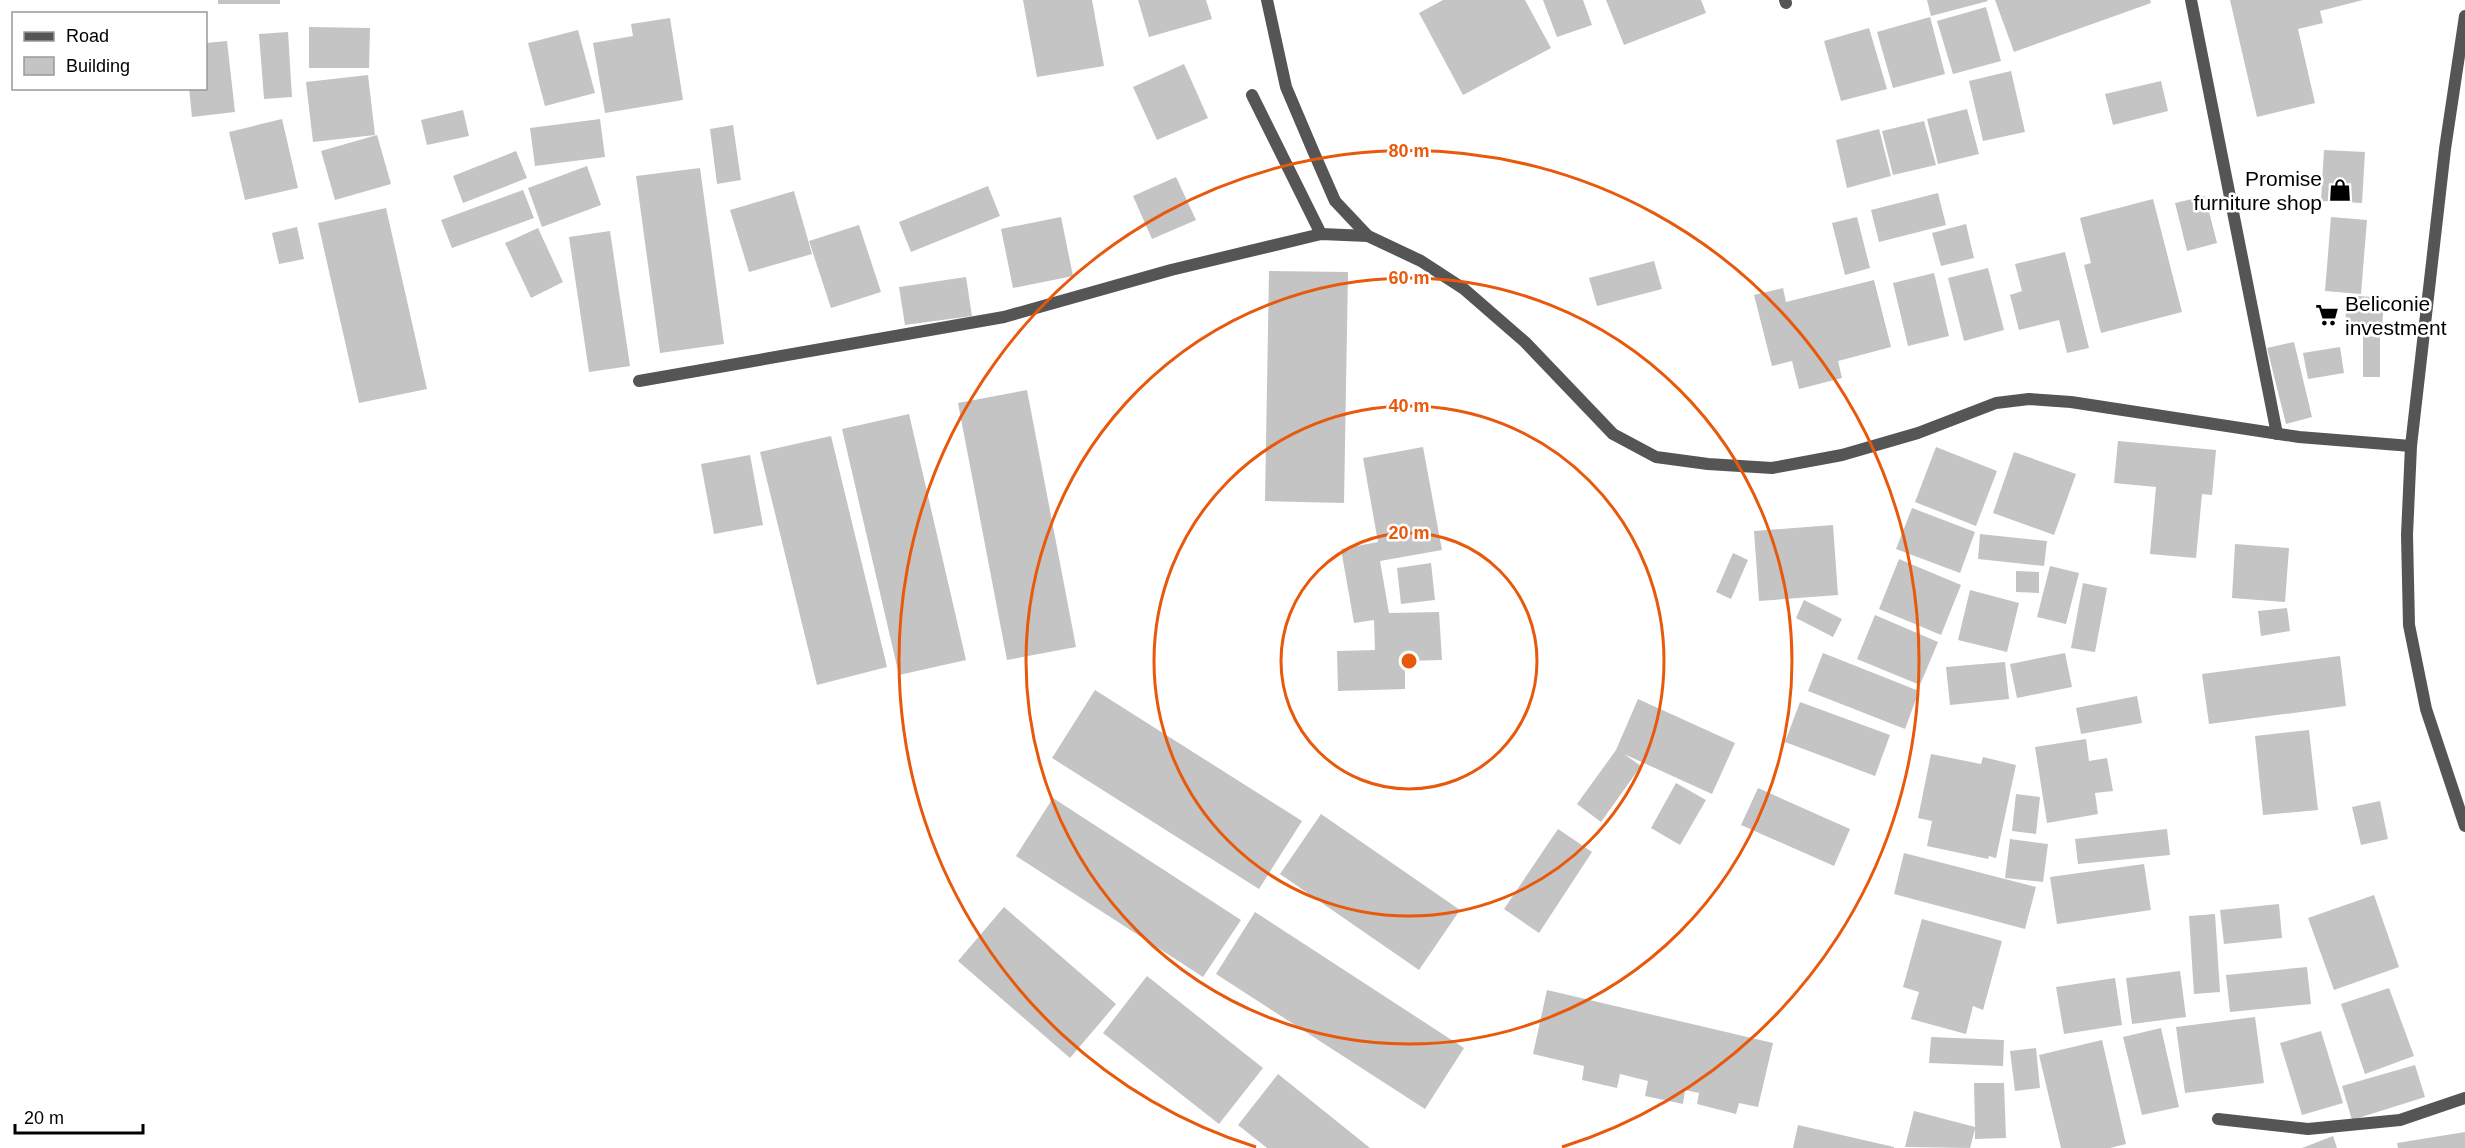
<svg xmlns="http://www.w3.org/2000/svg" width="2465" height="1148" viewBox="0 0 2465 1148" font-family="Arial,sans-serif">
  <rect width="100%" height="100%" fill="#fff"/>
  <g fill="#c4c4c4">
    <rect x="218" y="0" width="62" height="4"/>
    <polygon points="1023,0 1092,0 1104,66 1037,77"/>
    <polygon points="1138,0 1206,0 1212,19 1149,37"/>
    <polygon points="1443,0 1525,0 1551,48 1463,95 1419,13"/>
    <polygon points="1543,0 1583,0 1592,25 1557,37"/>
    <polygon points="1606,0 1701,0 1706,13 1624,45"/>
    <polygon points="1927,0 1987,0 1988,1 1931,16"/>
    <polygon points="1995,0 2150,0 2151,3 2014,52"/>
    <polygon points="2230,0 2363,0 2320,11 2323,23 2298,29 2315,103 2257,117"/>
    <polygon points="1986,7 2001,61 1953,74 1937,21"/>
    <polygon points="1930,17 1945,74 1893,88 1877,32"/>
    <polygon points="670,18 683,100 605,113 593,43 633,36 631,24"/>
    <polygon points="309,27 370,28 369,68 309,68"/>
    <polygon points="1869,28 1887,89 1841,101 1824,41"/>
    <polygon points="578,30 595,93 545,106 528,43"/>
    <polygon points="288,32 292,97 264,99 259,34"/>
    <polygon points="227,41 235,112 192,117 189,88 206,88 206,43"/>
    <polygon points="1184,64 1208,118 1157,140 1133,87"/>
    <polygon points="2011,71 2025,132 1983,141 1969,81"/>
    <polygon points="368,75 375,135 313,142 306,82"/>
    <polygon points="2161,81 2168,111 2113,125 2105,94"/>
    <polygon points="1967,109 1979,154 1938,164 1927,119"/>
    <polygon points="463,110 469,136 427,145 421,120"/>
    <polygon points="282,119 298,188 245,200 229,132"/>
    <polygon points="600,119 605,157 535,166 530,128"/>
    <polygon points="1924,121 1936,165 1893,175 1882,131"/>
    <polygon points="733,125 741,180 717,184 710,129"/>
    <polygon points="1879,129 1891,176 1847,188 1836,140"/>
    <polygon points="377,135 391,184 335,200 321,151"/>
    <polygon points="2324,150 2365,152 2362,203 2321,201"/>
    <polygon points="516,151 527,178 463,203 453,176"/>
    <polygon points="587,166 601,205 542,227 528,188"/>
    <polygon points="700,168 724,344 660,353 636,176"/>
    <polygon points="1176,177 1196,220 1152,239 1133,196"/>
    <polygon points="988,186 1000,216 911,252 899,222"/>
    <polygon points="523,190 534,218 452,248 441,220"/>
    <polygon points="794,191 812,254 749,272 730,210"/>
    <polygon points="1938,193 1946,225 1879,242 1871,210"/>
    <polygon points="2205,196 2217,243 2187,251 2175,203"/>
    <polygon points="2153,199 2182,312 2101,333 2084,265 2091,263 2080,218"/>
    <polygon points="386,208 427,389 359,403 318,223"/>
    <polygon points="1061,217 1073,276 1013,288 1001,229"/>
    <polygon points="1857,217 1870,268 1845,275 1832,223"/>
    <polygon points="2331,217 2367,220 2361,294 2325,291"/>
    <polygon points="1966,224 1974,258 1941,266 1932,233"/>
    <polygon points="859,225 881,292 831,308 809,241"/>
    <polygon points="297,227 304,259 279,264 272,233"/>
    <polygon points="538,228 563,282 531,298 505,243"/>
    <polygon points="610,231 630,366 589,372 569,237"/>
    <polygon points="2065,252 2089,348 2067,353 2059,320 2019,330 2010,295 2022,291 2015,264"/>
    <polygon points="1654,261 1662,289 1597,306 1589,278"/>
    <polygon points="1988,268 2004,330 1964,341 1948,278"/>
    <polygon points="1269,271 1348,272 1344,503 1265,501"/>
    <polygon points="1934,273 1949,336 1908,346 1893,283"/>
    <polygon points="966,277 972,316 905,325 899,287"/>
    <polygon points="1874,280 1891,347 1838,361 1842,378 1799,389 1792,361 1772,366 1754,295 1783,288 1786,302"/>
    <polygon points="2347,295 2384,298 2382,330 2345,327"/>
    <polygon points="2363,336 2380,337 2380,377 2363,377"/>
    <polygon points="2294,342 2312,417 2286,424 2267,348"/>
    <polygon points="2340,347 2344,373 2308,379 2303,353"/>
    <polygon points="1027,390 1076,647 1007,660 958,403"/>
    <polygon points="909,414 966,660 899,675 842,429"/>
    <polygon points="831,436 887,667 817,685 760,452"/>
    <polygon points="2118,441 2216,450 2212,495 2202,494 2196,558 2150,554 2156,487 2114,483"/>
    <polygon points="1423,447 1442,550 1380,561 1389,613 1439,612 1442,660 1405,661 1405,689 1338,691 1337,651 1375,650 1374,620 1354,623 1341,549 1378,542 1363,458"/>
    <polygon points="1936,447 1997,471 1976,526 1915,502"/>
    <polygon points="2014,452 2076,474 2054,535 1993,513"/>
    <polygon points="750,455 763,525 714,534 701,464"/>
    <polygon points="1912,508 1975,532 1960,573 1896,549"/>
    <polygon points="1833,525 1838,595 1759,601 1754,531"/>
    <polygon points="1980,534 2047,541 2044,566 1978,559"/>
    <polygon points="2235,544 2289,548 2285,602 2232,598"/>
    <polygon points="1733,553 1748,560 1731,599 1716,592"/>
    <polygon points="1899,559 1961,585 1941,635 1879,609"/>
    <polygon points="1431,563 1435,600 1401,604 1397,568"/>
    <polygon points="2050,566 2079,573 2066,624 2037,617"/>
    <polygon points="2016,571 2039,572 2039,593 2016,592"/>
    <polygon points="2083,583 2107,588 2095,652 2071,648"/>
    <polygon points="1970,590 2019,603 2007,652 1958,640"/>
    <polygon points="1804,600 1842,619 1833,637 1796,618"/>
    <polygon points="2287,608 2290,631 2261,636 2258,611"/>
    <polygon points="1875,615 1938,642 1920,685 1857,659"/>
    <polygon points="1823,653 1919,691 1905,729 1808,691"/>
    <polygon points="2065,653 2072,687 2017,698 2010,664"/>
    <polygon points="2340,656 2346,706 2209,724 2202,674"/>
    <polygon points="2005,662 2009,699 1950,705 1946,667"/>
    <polygon points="1095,690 1302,821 1259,889 1052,758"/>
    <polygon points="2137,696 2142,723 2081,734 2076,708"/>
    <polygon points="1638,699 1735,743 1712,794 1624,754 1641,766 1601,822 1577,804 1616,750"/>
    <polygon points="1800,702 1890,735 1875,776 1785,742"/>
    <polygon points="2309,730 2318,810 2263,815 2255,736"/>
    <polygon points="2086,739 2089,761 2107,758 2113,791 2095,793 2098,814 2047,823 2035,747"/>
    <polygon points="1931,754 1981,764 1983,757 2016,765 1996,858 1989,856 1988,859 1927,846 1932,821 1918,818"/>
    <polygon points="1676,783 1706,800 1680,845 1651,828"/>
    <polygon points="1758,788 1850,829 1834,866 1741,825"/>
    <polygon points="2016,794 2040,797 2036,834 2012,831"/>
    <polygon points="1053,798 1241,920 1203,977 1016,856"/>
    <polygon points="2380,801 2388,839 2361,845 2352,807"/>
    <polygon points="1321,814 1460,910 1419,970 1280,874"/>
    <polygon points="1558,829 1592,852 1539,933 1504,909"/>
    <polygon points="2167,829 2170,855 2078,864 2075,839"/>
    <polygon points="2010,839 2048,844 2043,882 2005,878"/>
    <polygon points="1904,853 2036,887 2025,929 1894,894"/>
    <polygon points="2144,864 2151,910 2057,924 2050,877"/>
    <polygon points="2374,895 2399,967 2334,990 2308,918"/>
    <polygon points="2279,904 2282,938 2224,944 2220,910"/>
    <polygon points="1004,907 1116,1004 1070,1058 958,961"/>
    <polygon points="1255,912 1464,1048 1425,1109 1216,974"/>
    <polygon points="2215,914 2220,992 2194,994 2189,916"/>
    <polygon points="1922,919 2002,941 1983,1010 1973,1006 1966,1034 1911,1019 1919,992 1903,987"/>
    <polygon points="2307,967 2311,1004 2230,1012 2226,975"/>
    <polygon points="2180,971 2186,1017 2132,1024 2126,978"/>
    <polygon points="1147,976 1263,1068 1219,1124 1103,1033"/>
    <polygon points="2115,978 2122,1025 2064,1034 2056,987"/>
    <polygon points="2389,988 2414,1056 2365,1074 2341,1004"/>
    <polygon points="1547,990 1773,1043 1758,1107 1739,1103 1736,1114 1697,1104 1699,1093 1685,1090 1683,1104 1645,1096 1648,1081 1620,1074 1617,1088 1582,1080 1584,1066 1533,1054"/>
    <polygon points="2255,1017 2264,1083 2185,1093 2176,1027"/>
    <polygon points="2161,1028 2179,1107 2142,1115 2123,1037"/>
    <polygon points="2321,1031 2343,1103 2302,1115 2280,1043"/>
    <polygon points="1931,1037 2004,1040 2003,1066 1929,1063"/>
    <polygon points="2102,1040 2126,1144 2110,1148 2061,1148 2039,1055"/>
    <polygon points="2036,1048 2040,1088 2015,1091 2010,1051"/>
    <polygon points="2415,1065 2425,1097 2352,1120 2342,1086"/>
    <polygon points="1278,1074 1370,1148 1267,1148 1238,1125"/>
    <polygon points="1974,1083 2004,1083 2006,1138 1975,1139 1975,1129 1970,1148 1905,1147 1914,1111 1975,1127"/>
    <polygon points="1798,1125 1894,1147 1894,1148 1793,1148"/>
    <polygon points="2465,1132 2465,1148 2398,1148 2397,1143"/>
    <polygon points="2333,1136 2337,1148 2302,1148"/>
  </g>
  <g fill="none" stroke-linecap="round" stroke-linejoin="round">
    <polyline stroke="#555" stroke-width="12" points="1785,0 1786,3"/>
    <g stroke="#555" stroke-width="12">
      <polyline points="1267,0 1286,87 1314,153 1335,201 1368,236"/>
      <polyline points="2191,0 2277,434"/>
      <polyline points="1252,95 1321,234"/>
      <polyline points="639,381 1004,317 1171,270 1321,234 1368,236 1421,261 1464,289 1525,342 1613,434 1656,457 1708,464 1772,468 1842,455 1918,433 1996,403 2029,399 2071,402 2299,437 2411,446"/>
      <polyline points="2218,1119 2308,1129 2400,1120 2465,1098"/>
    </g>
    <polyline stroke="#555" stroke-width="12" points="2465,16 2445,149 2411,446 2407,535 2409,625 2426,709 2465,826"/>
  </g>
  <g fill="none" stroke="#e8590c" stroke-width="3">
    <circle cx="1409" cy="661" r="128"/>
    <circle cx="1409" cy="661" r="255"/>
    <circle cx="1409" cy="661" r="383"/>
    <path d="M1256 1147A510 510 0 1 1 1562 1147"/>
  </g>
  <defs>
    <g id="shop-bare" transform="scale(1.8)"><path d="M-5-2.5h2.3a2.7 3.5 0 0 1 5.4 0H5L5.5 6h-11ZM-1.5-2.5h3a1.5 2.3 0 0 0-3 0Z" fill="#000" stroke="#fff" stroke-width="2.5" paint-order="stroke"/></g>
    <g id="supermarket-bare" transform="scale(1.8)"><path d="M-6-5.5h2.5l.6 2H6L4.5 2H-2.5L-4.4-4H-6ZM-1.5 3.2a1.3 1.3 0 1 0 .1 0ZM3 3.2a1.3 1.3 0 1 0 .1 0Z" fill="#000" stroke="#fff" stroke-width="2.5" paint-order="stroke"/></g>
  </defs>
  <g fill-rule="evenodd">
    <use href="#shop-bare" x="2340" y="190"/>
    <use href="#supermarket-bare" x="2327" y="315"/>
  </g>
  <g text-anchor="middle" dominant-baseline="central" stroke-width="5" stroke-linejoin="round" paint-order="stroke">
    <g font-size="21" fill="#000" stroke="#fff" text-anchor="end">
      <text x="2322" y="178">Promise<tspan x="2322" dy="24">furniture shop</tspan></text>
      <text x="2345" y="303" text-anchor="start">Beliconie<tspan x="2345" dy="24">investment</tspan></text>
    </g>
  </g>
  <circle cx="1409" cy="661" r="9" fill="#e8590c" stroke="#fff" stroke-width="3"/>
  <g font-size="18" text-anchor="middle" font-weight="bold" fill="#e8590c" stroke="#fff" stroke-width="5" stroke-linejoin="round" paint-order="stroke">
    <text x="1409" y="157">80 m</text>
    <text x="1409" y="284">60 m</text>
    <text x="1409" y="412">40 m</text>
    <text x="1409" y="539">20 m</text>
  </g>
  <rect x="12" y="12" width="195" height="78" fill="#ffffff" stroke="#999999" stroke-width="1.5"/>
  <rect x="24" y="32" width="30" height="9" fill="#555555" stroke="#999999" stroke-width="1.5"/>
  <text x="66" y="42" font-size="18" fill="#000000">Road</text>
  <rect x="24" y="57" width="30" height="18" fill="#c4c4c4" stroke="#999999" stroke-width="1.5"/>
  <text x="66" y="72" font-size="18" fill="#000000">Building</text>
  <path d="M15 1124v9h128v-9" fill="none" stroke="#000000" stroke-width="3"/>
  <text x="24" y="1124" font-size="18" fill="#000000" stroke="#ffffff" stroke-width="4.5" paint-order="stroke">20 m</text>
</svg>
